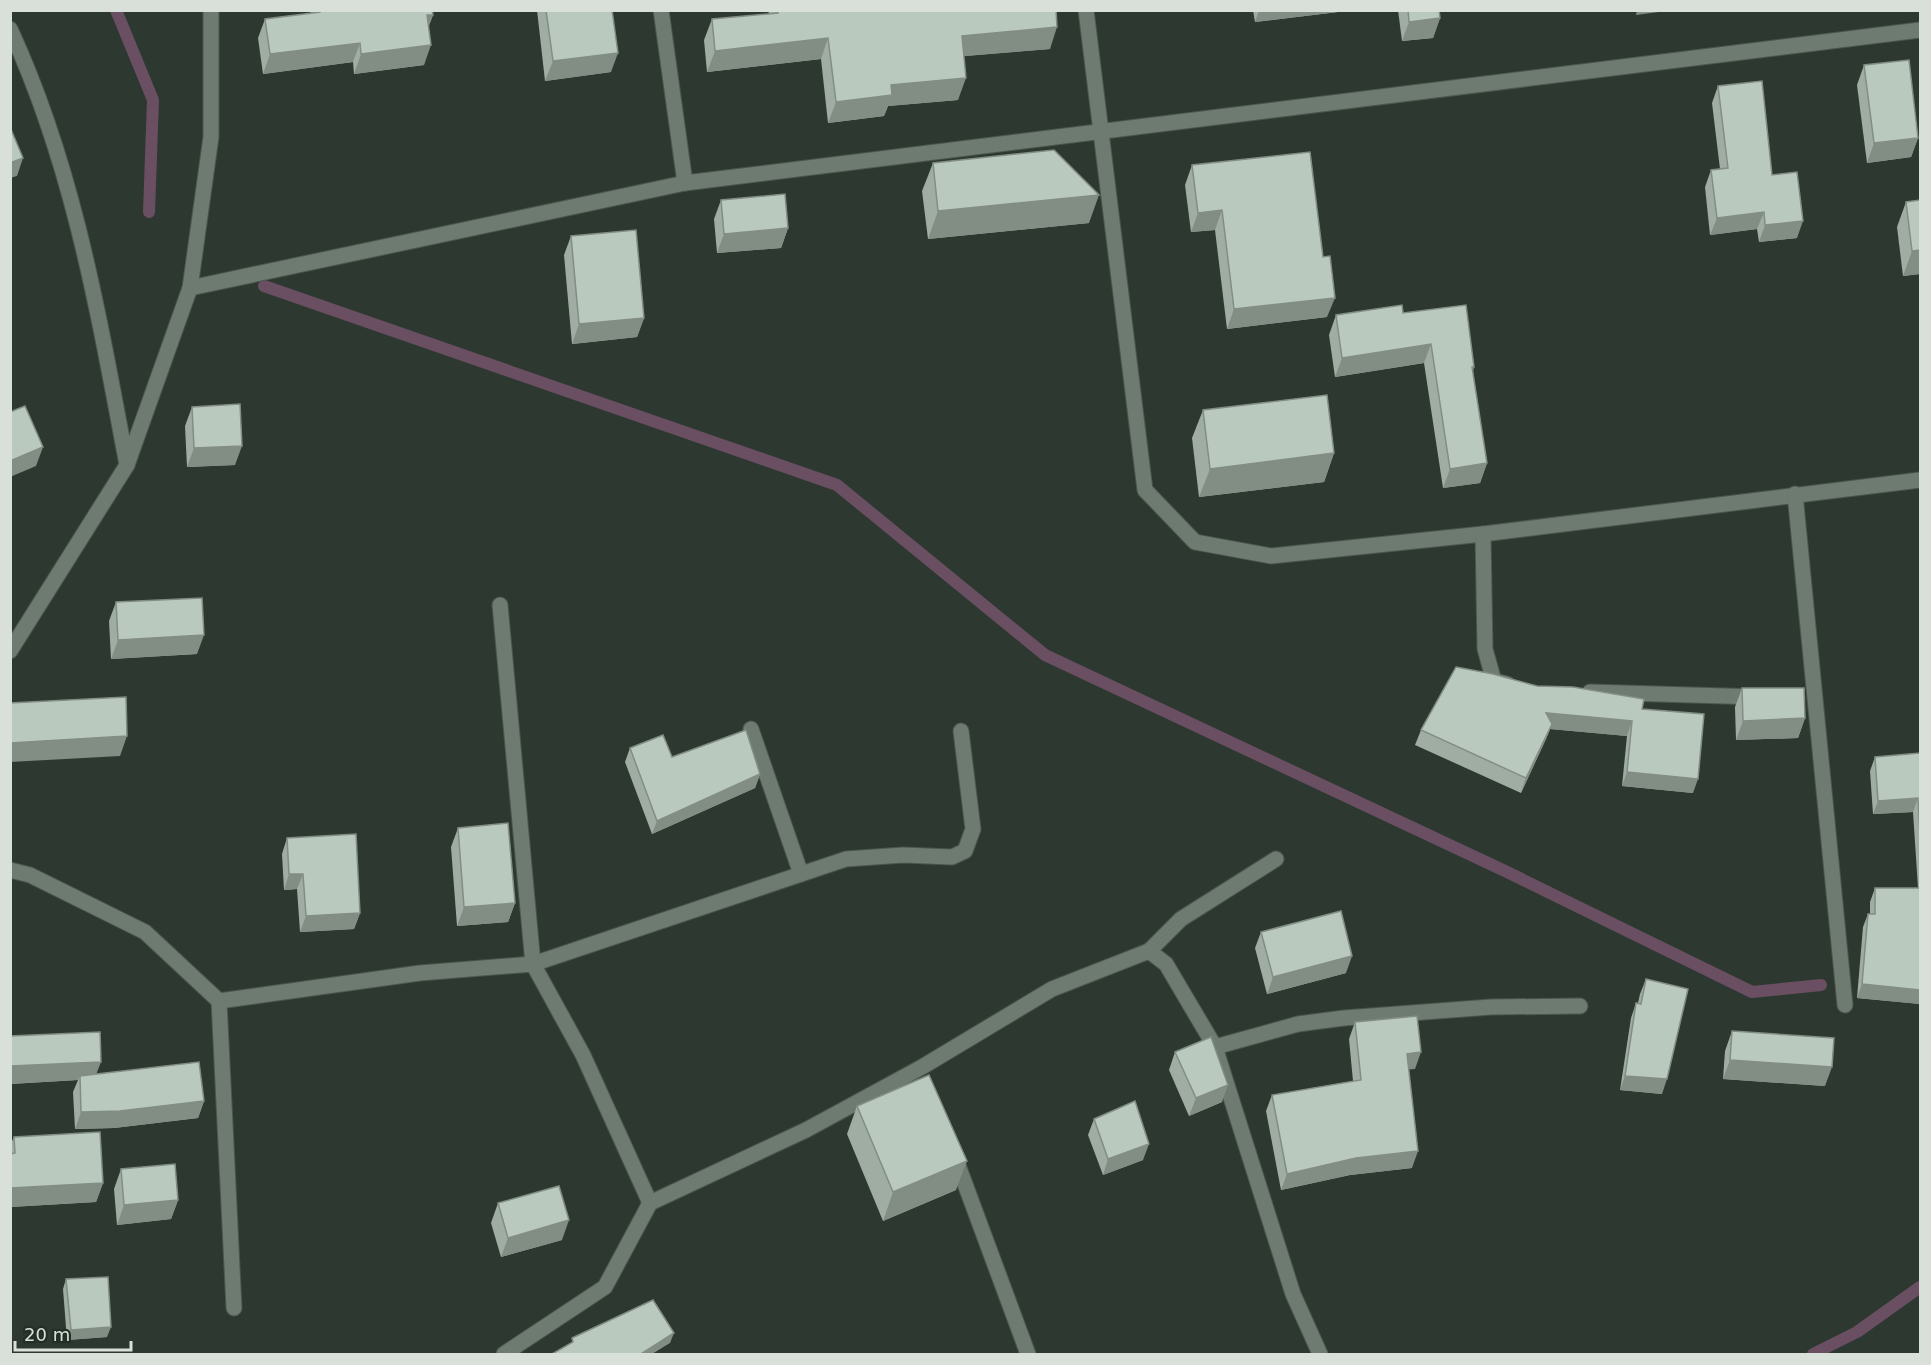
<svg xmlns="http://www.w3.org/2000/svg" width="1931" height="1365" viewBox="0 0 1931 1365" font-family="'DejaVu Sans',sans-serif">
  <rect width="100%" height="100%" fill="#2d3930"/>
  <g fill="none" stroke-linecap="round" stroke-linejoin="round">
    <g stroke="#6a4e62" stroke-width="12">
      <polyline points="116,10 153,100 149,212"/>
      <polyline points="264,286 837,485 1045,655 1505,871 1752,992 1821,985"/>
      <polyline points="1813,1354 1857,1332 1920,1287"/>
    </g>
    <g stroke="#4c564e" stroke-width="17">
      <g id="street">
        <polyline points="661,10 685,183"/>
        <polyline points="1086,10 1145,490 1195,542 1271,556 1483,534 1920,480"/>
        <path d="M10,29C74,167 99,317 127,465"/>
        <polyline points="190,288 685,183 1920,30"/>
        <polyline points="1795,494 1845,1005"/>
        <polyline points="1483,534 1485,649 1494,681 1507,684"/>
        <polyline points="500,605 533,964 846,859 903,855 952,857 965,851 973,829 961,731"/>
        <polyline points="10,651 127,465 190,288 211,137 211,10"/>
        <polyline points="1590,692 1758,697"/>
        <polyline points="751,729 801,874"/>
        <polyline points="10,870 30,875 145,932 219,1001 420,973 533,964 583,1055 650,1203"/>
        <polyline points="1149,951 1181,919 1276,859"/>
        <polyline points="219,1001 234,1308"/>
        <polyline points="1215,1047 1298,1024 1344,1018 1491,1007 1580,1006"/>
        <polyline points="955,1157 1028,1354"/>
        <polyline points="504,1354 605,1287 650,1203 806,1130 922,1067 1052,989 1149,951 1166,964 1215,1047 1293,1294 1320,1354"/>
      </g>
    </g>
    <use href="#street" stroke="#6d7b70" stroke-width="15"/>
  </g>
  <g fill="#a0ada3">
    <polygon points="310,10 432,10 433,15 429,25 424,65 354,74 353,62 263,74 258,38 265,19 311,13"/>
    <polygon points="537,10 612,10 611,72 545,81"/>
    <polygon points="768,10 1056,10 1050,49 964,56 958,100 888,106 884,116 828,123 821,59 707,72 704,40 712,19 769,14"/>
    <polygon points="1253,10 1338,10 1338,12 1255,22"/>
    <polygon points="1398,10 1439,10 1440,18 1433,38 1402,41"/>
    <polygon points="1864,65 1918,138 1911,157 1867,163 1857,85"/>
    <polygon points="1718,86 1772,175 1797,238 1759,242 1757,229 1710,235 1705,187 1711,170 1720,169 1712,103"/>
    <polygon points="933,163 1089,223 928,239 922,191"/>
    <polygon points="1192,165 1323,257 1327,317 1227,329 1215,230 1191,232 1185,185"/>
    <polygon points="721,200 788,228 781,248 717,253 714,219"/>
    <polygon points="1920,200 1920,274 1903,276 1897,227 1906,202"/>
    <polygon points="571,236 644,318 637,337 572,344 564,255"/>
    <polygon points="1403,313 1474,367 1473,371 1487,463 1480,483 1443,488 1424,363 1335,377 1329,335 1336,315"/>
    <polygon points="192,407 235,465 187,467 185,426"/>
    <polygon points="1203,410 1334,453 1324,482 1199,497 1192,438"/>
    <polygon points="116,602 197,654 111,659 109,621"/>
    <polygon points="1537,686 1642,709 1693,793 1622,786 1627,736 1550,729 1546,739 1521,793 1415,745 1421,730"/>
    <polygon points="1742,688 1805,718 1798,738 1736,740 1735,707"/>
    <polygon points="630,748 672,757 760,774 755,788 652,834 625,762"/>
    <polygon points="1920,753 1920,1004 1857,998 1863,927 1868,914 1870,914 1870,902 1875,888 1918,888 1913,812 1873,814 1870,771 1875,757"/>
    <polygon points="458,828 515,903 508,922 457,926 451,847"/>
    <polygon points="287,838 360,913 354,929 300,932 297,889 284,890 282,854"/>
    <polygon points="1261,932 1346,973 1267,994 1255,948"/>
    <polygon points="1646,979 1662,1094 1620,1090 1631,1018 1636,1003 1638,1003 1640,994"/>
    <polygon points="1355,1022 1415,1069 1409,1069 1412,1168 1350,1175 1281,1190 1266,1111 1272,1095 1353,1081 1349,1039"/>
    <polygon points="1732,1031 1825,1086 1723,1079 1725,1051"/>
    <polygon points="10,1036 97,1074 204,1101 198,1118 114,1128 75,1129 73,1092 78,1080 10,1084"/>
    <polygon points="1175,1052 1222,1102 1189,1116 1169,1070"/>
    <polygon points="857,1106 956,1190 883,1221 847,1134"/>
    <polygon points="1094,1119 1143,1160 1103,1175 1088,1135"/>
    <polygon points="14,1137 103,1183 96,1202 10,1207 10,1145"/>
    <polygon points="121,1169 178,1200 171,1219 117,1225 114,1189"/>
    <polygon points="498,1203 562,1240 501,1257 491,1223"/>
    <polygon points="66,1279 107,1337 67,1340 63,1289"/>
  </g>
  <g fill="#828d84">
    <polygon points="1259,10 1338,10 1338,12 1255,22"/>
    <polygon points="1637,10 1674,10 1636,15"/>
    <polygon points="427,15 433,15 426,34"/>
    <polygon points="1440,18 1433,38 1402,41 1409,22"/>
    <polygon points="1057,27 1050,49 954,57 962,36"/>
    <polygon points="828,38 821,59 707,72 715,51"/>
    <polygon points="360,43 353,62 263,74 270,54"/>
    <polygon points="431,45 424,65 354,74 361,54"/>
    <polygon points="618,53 611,72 545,81 553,61"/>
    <polygon points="966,78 958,100 888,106 884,116 828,123 836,102 891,85"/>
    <polygon points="1918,138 1911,157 1867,163 1874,143"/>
    <polygon points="23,158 17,176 10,178 10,163"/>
    <polygon points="1099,195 1089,223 928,239 938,211"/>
    <polygon points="1222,210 1215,230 1191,232 1198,213"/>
    <polygon points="1764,212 1757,229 1710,235 1717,218"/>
    <polygon points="1803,221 1797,238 1759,242 1765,225"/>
    <polygon points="788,228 781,248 717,253 724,234"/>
    <polygon points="1920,250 1920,274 1903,276 1912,251"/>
    <polygon points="1335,298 1327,317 1227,329 1234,309"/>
    <polygon points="644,318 637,337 572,344 579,324"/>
    <polygon points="1431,344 1424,363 1335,377 1342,358"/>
    <polygon points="242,446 235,465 187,467 194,448"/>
    <polygon points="43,447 36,466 10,477 10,461"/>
    <polygon points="1334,453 1324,482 1199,497 1210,469"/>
    <polygon points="1487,463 1480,483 1443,488 1450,469"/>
    <polygon points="204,635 197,654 111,659 118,640"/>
    <polygon points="1546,713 1632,721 1627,736 1550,729 1546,739 1521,793"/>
    <polygon points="1805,718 1798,738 1736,740 1743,721"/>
    <polygon points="127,736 120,756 10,762 10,743"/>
    <polygon points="1627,772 1698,779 1693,793 1622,786"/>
    <polygon points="760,774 755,788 652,834 657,821"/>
    <polygon points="1918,798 1913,812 1873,814 1878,801"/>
    <polygon points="289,874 303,874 297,889 284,890"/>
    <polygon points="515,903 508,922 457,926 464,907"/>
    <polygon points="360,913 354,929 300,932 306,916"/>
    <polygon points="1352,956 1346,973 1267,994 1273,977"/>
    <polygon points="1862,984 1920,990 1920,1004 1857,998"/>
    <polygon points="1421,1052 1415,1069 1401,1070 1407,1054"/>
    <polygon points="1730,1060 1832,1067 1825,1086 1723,1079"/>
    <polygon points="101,1062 94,1080 80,1076 78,1080 10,1084 10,1066"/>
    <polygon points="1625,1076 1667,1079 1662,1094 1620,1090"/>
    <polygon points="1228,1085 1222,1102 1189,1116 1196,1098"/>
    <polygon points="204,1101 198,1118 114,1128 75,1129 81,1112"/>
    <polygon points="1149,1144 1143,1160 1103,1175 1108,1159"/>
    <polygon points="1418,1151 1412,1168 1350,1175 1281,1190 1287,1174 1356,1158"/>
    <polygon points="967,1161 956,1190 883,1221 893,1192"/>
    <polygon points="103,1183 96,1202 10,1207 10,1188"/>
    <polygon points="178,1200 171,1219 117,1225 124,1205"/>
    <polygon points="569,1220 562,1240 501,1257 508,1238"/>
    <polygon points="111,1327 107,1337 67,1340 71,1330"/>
    <polygon points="674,1333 670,1343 652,1354 641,1354"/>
  </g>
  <g fill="#bac9bd" stroke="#828d84" stroke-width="1.5">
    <polygon points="320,10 432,10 433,15 427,15 431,45 361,54 360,43 270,54 265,19 320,12"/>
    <polygon points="546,10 612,10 618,53 553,61"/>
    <polygon points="778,10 1056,10 1057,27 962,36 966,78 891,85 892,95 836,102 828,38 715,51 712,19 778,13"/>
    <polygon points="1408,10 1439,10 1440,18 1409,22"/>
    <polygon points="1909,60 1918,138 1874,143 1864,65"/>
    <polygon points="1762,81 1772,175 1797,172 1803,221 1765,225 1764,212 1717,218 1711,170 1728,168 1718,86"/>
    <polygon points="10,127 23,158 10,163"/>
    <polygon points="1054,150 1099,195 938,211 933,163"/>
    <polygon points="1310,152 1323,257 1330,256 1335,298 1234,309 1222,210 1198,213 1192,165"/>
    <polygon points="785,194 788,228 724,234 721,200"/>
    <polygon points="1920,200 1920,250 1912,251 1906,202"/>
    <polygon points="636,230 644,318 579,324 571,236"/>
    <polygon points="1402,305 1403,313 1466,305 1474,367 1472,367 1487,463 1450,469 1431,344 1342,358 1336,315"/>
    <polygon points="1327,395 1334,453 1210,469 1203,410"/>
    <polygon points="240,404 242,446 194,448 192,407"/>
    <polygon points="25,406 43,447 10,461 10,412"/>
    <polygon points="202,598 204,635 118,640 116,602"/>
    <polygon points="1456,667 1493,674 1537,686 1573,687 1644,699 1642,709 1704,714 1698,779 1627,772 1632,721 1546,713 1552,724 1526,778 1421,730"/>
    <polygon points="1742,688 1804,688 1805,718 1743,721"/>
    <polygon points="126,697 127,736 10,743 10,703"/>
    <polygon points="746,730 760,774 657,821 630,748 663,735 672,757"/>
    <polygon points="1920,753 1920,835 1918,798 1878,801 1875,757"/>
    <polygon points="508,823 515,903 464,907 458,828"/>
    <polygon points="356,834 360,913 306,916 303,874 289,874 287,838"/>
    <polygon points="1875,888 1920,888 1920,990 1862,984 1868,914 1875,914"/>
    <polygon points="1341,911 1352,956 1273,977 1261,932"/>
    <polygon points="1646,979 1688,989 1667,1079 1625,1076 1636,1003 1641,1004"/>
    <polygon points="1417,1016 1421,1052 1407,1054 1418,1151 1356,1158 1287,1174 1272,1095 1361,1080 1355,1022"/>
    <polygon points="1732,1031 1834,1038 1832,1067 1730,1060"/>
    <polygon points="100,1032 101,1062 10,1066 10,1036"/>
    <polygon points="1211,1037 1228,1085 1196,1098 1175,1052"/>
    <polygon points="199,1062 204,1101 120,1111 81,1112 80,1076"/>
    <polygon points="929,1075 967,1161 893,1192 857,1106"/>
    <polygon points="1135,1101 1149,1144 1108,1159 1094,1119"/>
    <polygon points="100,1132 103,1183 10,1188 10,1154 15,1153 14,1137"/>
    <polygon points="175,1164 178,1200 124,1205 121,1169"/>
    <polygon points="559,1186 569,1220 508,1238 498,1203"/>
    <polygon points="108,1277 111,1327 71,1330 66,1279"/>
    <polygon points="653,1300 674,1333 641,1354 552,1354 573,1342 572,1338"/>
  </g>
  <rect width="1931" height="1365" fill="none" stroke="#d9e0da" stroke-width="24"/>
  <path d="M15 1341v9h116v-9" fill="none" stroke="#d9e0da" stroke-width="3"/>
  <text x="24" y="1341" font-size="18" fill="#d9e0da" stroke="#232f26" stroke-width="4.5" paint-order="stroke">20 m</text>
</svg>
